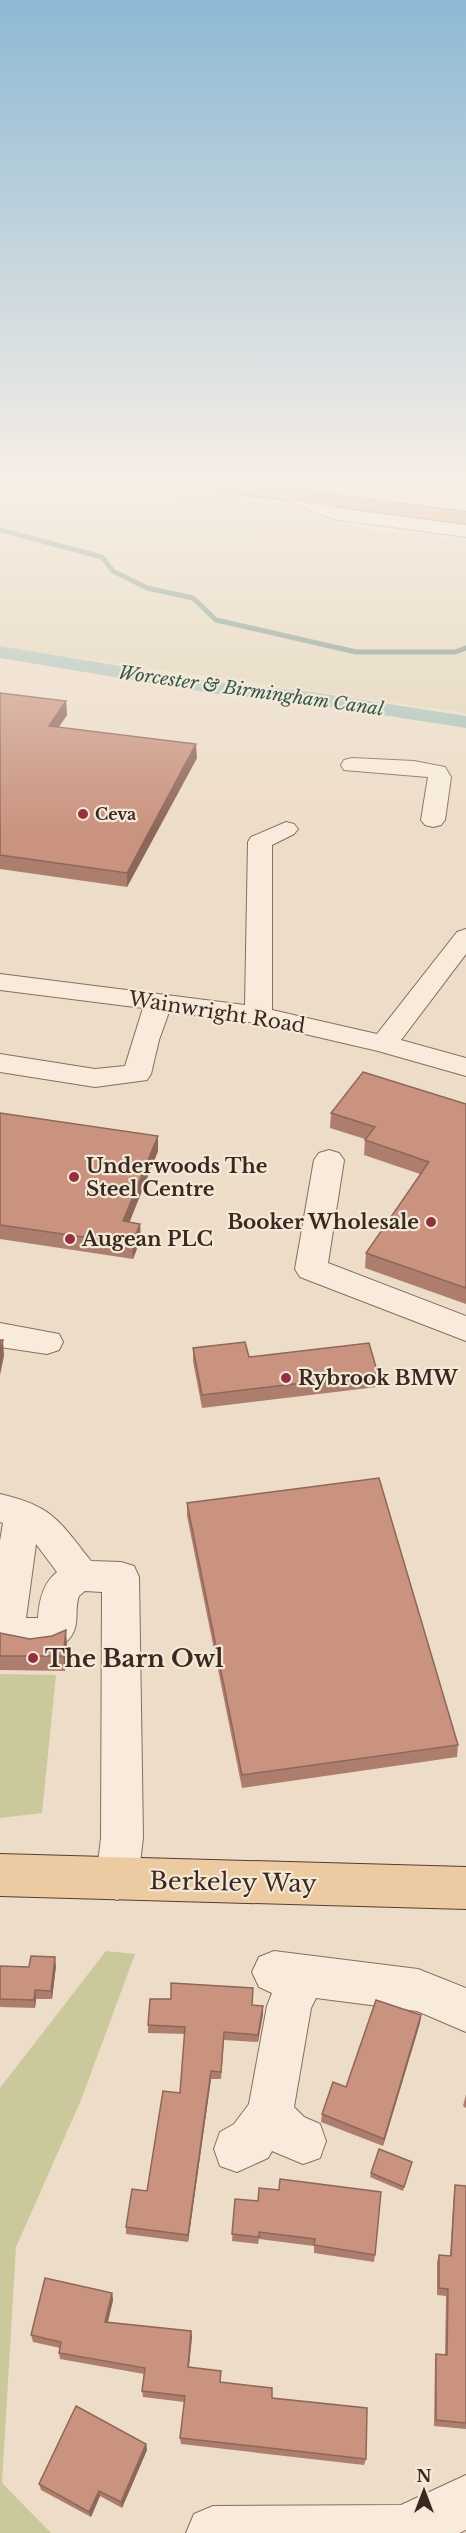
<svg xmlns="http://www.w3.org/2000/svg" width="466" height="2533" viewBox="0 0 466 2533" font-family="'Libre Baskerville',serif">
  <rect width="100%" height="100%" fill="#eddcc8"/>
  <g fill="#e2d4b5">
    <polygon points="353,479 466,479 466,494"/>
    <polygon points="0,480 290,508 371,531 466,541 466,713 0,647"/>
  </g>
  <g fill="#cbc99c">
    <polygon points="0,479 94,479 290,508"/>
    <polygon points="0,1674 56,1675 42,1813 0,1818"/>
    <polygon points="106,1951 135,1954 81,2100 16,2247 2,2483 51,2533 0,2533 0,2088"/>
  </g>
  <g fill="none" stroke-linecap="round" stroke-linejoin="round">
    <polyline stroke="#6f8f82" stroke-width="5" points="0,530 102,557 113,571 147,588 193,598 216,620 356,652 455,652 466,648"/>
    <polygon fill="#a8c1b6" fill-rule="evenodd" points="0,646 216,682 312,692 466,716 466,728 312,704 216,694 0,658"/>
    <g stroke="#886e5d" stroke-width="2">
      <g id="minor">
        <polygon points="282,488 338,508 466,525 466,537 334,519 276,497 273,493 276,489"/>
        <polygon points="352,758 414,761 445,767 451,777 445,820 441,825 433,827 425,825 421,820 428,777 344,770 341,765 344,760"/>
        <polygon points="286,822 294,824 298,829 294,834 272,845 272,1010 377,1034 457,932 466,929 466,954 401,1040 466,1058 466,1076 378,1051 258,1023 169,1012 159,1040 151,1074 147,1080 95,1087 0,1072 0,1054 95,1069 125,1066 143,1008 0,990 0,974 245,1005 248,842 251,837"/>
        <polygon points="329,1150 339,1153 344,1160 328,1263 466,1316 466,1341 300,1277 295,1269 314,1160 319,1153"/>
        <polygon points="0,1323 59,1334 63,1342 59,1350 47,1354 0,1347"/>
        <path d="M0,1494C53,1506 59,1521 91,1561L121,1562L134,1566L139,1577L143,1838L138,1880L132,1894L117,1900L102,1894L96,1880L101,1838L102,1592L85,1591L79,1596C75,1606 78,1618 75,1628C66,1658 23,1653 0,1645V1541L3,1523L0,1522ZM36,1544L57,1572C43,1583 39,1601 38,1618H26Z"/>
        <polygon points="274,1951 418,1969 466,1988 466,2032 417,2011 316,1998 311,2008 294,2107 304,2117 320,2124 326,2141 320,2158 303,2164 272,2151 268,2158 237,2172 220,2166 214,2149 220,2132 234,2124 249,2104 267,2006 272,1993 259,1987 252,1972 259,1957"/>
        <polygon points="466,2475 466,2530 459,2533 186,2533 194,2514 213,2506 401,2505"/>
      </g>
    </g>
    <g stroke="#563d31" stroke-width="2">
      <polygon id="major" points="0,1854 466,1867 466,1909 0,1896"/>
    </g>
    <g stroke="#563d31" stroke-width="2">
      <polygon id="highway" points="163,479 212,479 466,512 466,524 172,485 165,483"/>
    </g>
    <use href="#minor" fill="#f8ebdb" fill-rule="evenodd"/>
    <use href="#major" fill="#edcba2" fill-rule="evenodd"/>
    <use href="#highway" fill="#d7905d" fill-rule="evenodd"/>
  </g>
  <g fill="#ad7e6d">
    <polygon points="0,693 66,701 67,715 59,727 197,758 127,887 0,869"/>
    <polygon points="466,1104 466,1304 365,1268 366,1253 420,1174 364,1155 365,1139 330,1128 331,1113"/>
    <polygon points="0,1113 158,1136 158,1151 129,1222 141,1238 133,1259 0,1239"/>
    <polygon points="193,1348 249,1357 378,1374 377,1387 202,1408 193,1361"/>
    <polygon points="187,1503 458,1745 457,1757 242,1788 187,1516"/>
    <polygon points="0,1633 7,1635 67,1645 65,1671 0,1670"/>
    <polygon points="0,1966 29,1967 56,1966 52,1999 36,1999 35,2008 0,2007"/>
    <polygon points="253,2005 263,2014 258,2042 224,2040 221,2079 211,2079 188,2242 126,2234 126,2227 147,2191 180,2093 185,2034 148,2033 148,2025"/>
    <polygon points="421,2015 420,2023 383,2146 321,2122 322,2114 346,2087"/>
    <polygon points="466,2094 466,2108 463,2106"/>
    <polygon points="412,2162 403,2191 370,2177 371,2173"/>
    <polygon points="455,2185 466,2186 466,2429 434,2426 435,2360 436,2354 445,2354 446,2296 437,2295 437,2262 439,2255 450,2256 454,2192"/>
    <polygon points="235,2199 375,2255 374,2262 314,2253 314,2246 259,2239 258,2244 232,2241"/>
    <polygon points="112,2293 113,2300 108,2322 191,2331 192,2337 189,2367 221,2382 272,2398 366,2459 364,2465 181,2444 180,2438 184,2402 143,2397 142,2391 144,2374 60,2359 59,2353 60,2348 33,2342 31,2335"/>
    <polygon points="146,2444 147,2450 122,2508 100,2496 91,2517 41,2490 39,2484"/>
  </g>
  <g fill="#8d6759">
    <polygon points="66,701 67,715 50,739 49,726"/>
    <polygon points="196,744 197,758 127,887 127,873"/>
    <polygon points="158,1136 158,1151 124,1236 123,1221"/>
    <polygon points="140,1224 141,1238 133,1259 132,1244"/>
    <polygon points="3,1340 4,1356 0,1375 0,1351"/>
    <polygon points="66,1630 67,1645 65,1671 63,1656"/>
    <polygon points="55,1957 56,1966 52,1999 51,1991"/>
    <polygon points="35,1990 36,1999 35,2008 34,2000"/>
    <polygon points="263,2006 263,2014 258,2042 258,2035"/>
    <polygon points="421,2015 420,2023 383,2146 384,2139"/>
    <polygon points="211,2071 211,2079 188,2242 188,2235"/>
    <polygon points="112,2293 113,2300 106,2329 105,2322"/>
    <polygon points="191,2331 192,2337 188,2374 188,2367"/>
    <polygon points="146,2444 147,2450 122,2508 121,2502"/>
    <polygon points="99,2491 100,2496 91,2517 89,2512"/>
  </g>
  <g fill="#c9937f" stroke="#8d6759" stroke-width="1.5">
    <polygon points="0,693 66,701 49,726 196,744 127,873 0,855"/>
    <polygon points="363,1072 466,1104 466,1288 366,1253 429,1162 365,1140 375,1127 331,1113"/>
    <polygon points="0,1113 158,1136 123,1221 140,1224 132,1244 0,1225"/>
    <polygon points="0,1340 3,1340 0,1351"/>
    <polygon points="245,1342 249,1357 369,1343 378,1374 202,1395 193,1348"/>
    <polygon points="379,1478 458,1745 242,1775 187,1503"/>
    <polygon points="66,1630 63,1656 0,1656 0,1633 30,1639 52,1636"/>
    <polygon points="31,1956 55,1957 51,1991 35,1990 34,2000 0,1999 0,1966 29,1967"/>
    <polygon points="171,1983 253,1988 252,2005 263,2006 258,2035 224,2032 221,2072 211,2071 188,2235 126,2227 132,2189 147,2191 163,2091 180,2093 185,2027 148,2025 150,1999 171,1999"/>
    <polygon points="376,2000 421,2015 384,2139 322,2114 333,2082 346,2087"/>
    <polygon points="379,2149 412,2162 404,2187 371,2173"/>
    <polygon points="280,2179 381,2192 375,2255 314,2245 315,2239 259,2232 259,2237 232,2234 235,2199 258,2201 259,2188 279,2190"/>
    <polygon points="455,2185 466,2186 466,2423 436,2420 436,2354 447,2355 448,2289 439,2288 439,2255 451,2256"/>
    <polygon points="45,2278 112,2293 105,2322 191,2331 188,2367 221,2371 220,2382 272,2388 272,2398 367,2408 366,2459 180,2438 185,2396 142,2391 145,2368 59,2353 61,2342 31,2335"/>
    <polygon points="76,2406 146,2444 121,2502 99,2491 89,2512 39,2484"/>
  </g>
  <linearGradient id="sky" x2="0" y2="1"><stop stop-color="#8eb9d4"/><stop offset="0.58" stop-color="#f7efe6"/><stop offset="1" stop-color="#f7efe6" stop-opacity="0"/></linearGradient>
  <rect width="466" height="833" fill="url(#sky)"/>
  <g fill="#94303f" stroke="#f4e8d7" stroke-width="2">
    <circle cx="83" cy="814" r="6"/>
    <circle cx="74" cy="1177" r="6"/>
    <circle cx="431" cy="1222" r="6"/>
    <circle cx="70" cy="1239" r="6"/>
    <circle cx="286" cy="1378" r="6"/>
    <circle cx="33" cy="1658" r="6"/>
  </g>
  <g text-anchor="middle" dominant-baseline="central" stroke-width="4.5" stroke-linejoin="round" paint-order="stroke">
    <g font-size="16" font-weight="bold" fill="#392920" stroke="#f4e8d7" text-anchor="start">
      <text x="95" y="814">Ceva</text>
    </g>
    <g font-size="18" font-style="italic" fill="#305850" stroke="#f4e8d7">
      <text transform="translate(251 691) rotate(8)">Worcester &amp; Birmingham Canal</text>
    </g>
    <g font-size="20" fill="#392920" stroke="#f4e8d7">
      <text transform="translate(217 1012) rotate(9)">Wainwright Road</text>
    </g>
    <g font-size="20" font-weight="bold" fill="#392920" stroke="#f4e8d7" text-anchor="start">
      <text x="86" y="1166">Underwoods The<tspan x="86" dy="23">Steel Centre</tspan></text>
      <text x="419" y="1222" text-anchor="end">Booker Wholesale</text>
      <text x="82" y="1239">Augean PLC</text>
      <text x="298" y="1378">Rybrook BMW</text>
    </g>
    <g font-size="24" font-weight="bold" fill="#392920" stroke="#f4e8d7" text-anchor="start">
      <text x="45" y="1658">The Barn Owl</text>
    </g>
    <g font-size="24" fill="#392920" stroke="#f4e8d7">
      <text transform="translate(233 1882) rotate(1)">Berkeley Way</text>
    </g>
  </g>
  <g transform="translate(424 2491)" stroke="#f4e8d7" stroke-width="4.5" paint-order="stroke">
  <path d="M0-4.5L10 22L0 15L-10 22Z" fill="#392920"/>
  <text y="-9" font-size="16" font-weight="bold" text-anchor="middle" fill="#392920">N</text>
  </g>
</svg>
